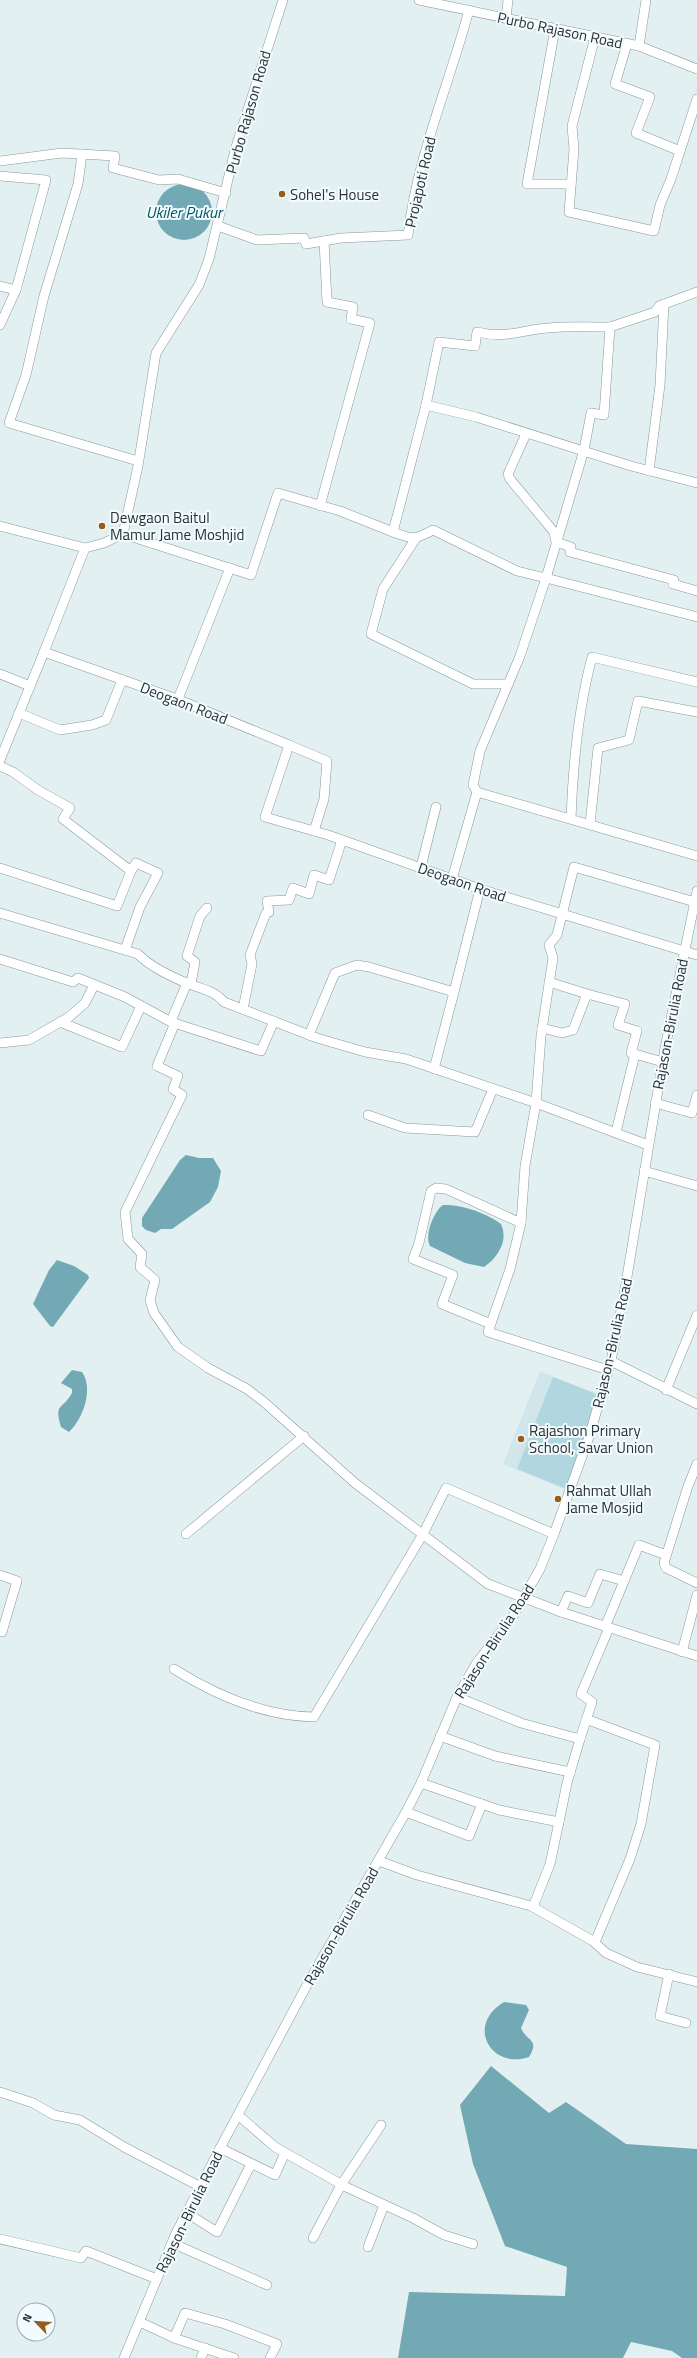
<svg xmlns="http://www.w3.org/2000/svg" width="697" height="2358" viewBox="0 0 697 2358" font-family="'Titillium Web',sans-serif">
  <rect width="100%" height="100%" fill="#e3f0f2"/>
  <polygon fill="#d1e6eb" points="540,1371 605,1397 571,1492 503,1464"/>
  <polygon fill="#b0d7df" points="553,1377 604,1397 567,1489 517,1469"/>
  <g fill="#72a9b4">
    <circle cx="184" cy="212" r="28"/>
    <polygon points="186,1155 199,1158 213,1158 221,1171 218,1187 210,1202 172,1229 161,1229 155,1233 146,1230 142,1226 142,1218 180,1160"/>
    <path d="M443,1205C460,1204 487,1213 501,1224C509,1241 497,1258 484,1267L465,1263L430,1246C424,1235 434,1211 443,1205Z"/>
    <polygon points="57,1260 74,1266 88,1275 89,1278 53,1327 50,1326 33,1304 49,1270"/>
    <path d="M72,1370L82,1372C94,1389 83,1419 69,1432L61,1427C54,1402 62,1411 72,1393V1389L61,1383Z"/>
    <path d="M504,2002L526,2005L529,2010L521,2028C527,2042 540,2039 529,2057C491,2070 465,2025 504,2002Z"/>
    <polygon points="491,2066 549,2113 566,2102 626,2144 697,2149 697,2358 682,2358 672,2351 631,2342 623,2358 398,2358 409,2292 565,2296 567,2267 505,2246 473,2164 460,2105"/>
  </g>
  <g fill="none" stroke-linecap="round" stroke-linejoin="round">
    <g stroke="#8b9799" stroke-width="10">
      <g id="minor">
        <polyline points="419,0 639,46 697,69"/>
        <polyline points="506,19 508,0"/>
        <polyline points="555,29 527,184 571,184"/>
        <polyline points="595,37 572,126 574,149 569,212 654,231 660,205 671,179 697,99"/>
        <polyline points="627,44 615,84 650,97 636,133 680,151"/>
        <polyline points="639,46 646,0"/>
        <polyline points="82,154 78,184 44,296 26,375 9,423 138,461"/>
        <polyline points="0,161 62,153 115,156 113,168 159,180 178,179 226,193"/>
        <polyline points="0,176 46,180 16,290 0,325"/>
        <path d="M218,226L257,240L304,238L306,244L341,238L408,235C417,157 449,85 469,10"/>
        <polyline points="0,286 16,290"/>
        <polyline points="697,292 659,306 655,312 610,327 604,415 591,413 584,450 546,578 697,617"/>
        <path d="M426,405L439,342L475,346L477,332C507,339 520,330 548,328C568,326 590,327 610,327"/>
        <polyline points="526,434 508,474 510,479 554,532 556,542 571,547 570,552 674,580 673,584 697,591"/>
        <polyline points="649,471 660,385 664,304"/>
        <polyline points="320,506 370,323 351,319 353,307 327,302 324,241"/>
        <polyline points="0,526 85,548 104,543 123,534 138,466 156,353 199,285 209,259 235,150 283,0"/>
        <path d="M393,532C415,540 413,540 433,530L517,571L546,578L520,656L480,751L473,785L477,792"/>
        <polyline points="123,534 251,575 278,493 340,511 393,532 426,405 476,417 631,466 697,483"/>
        <polyline points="416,538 383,589 371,634 473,684 508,684"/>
        <polyline points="85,548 44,652 174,698 289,745 265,817 328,835 480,889 697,955"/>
        <polyline points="0,674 30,686"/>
        <polyline points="178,699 230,568"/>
        <polyline points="19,713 60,730 92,725 106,720 122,680"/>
        <polyline points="289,745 327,761 324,799 314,831"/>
        <polyline points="0,760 44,652"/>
        <polyline points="0,766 13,772 38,790 70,808 63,819 131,871 117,906 0,868"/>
        <path d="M571,818C573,763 578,710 592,657L697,682"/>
        <polyline points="590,824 598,748 629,740 638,701 697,712"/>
        <polyline points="421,867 436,807"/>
        <polyline points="452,879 477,792 697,856"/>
        <path d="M0,913L138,954C150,967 172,977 189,984C202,989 215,991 224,1002L317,1038L365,1052L406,1059L536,1103L648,1145"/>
        <polyline points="125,950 140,907 158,873 136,863 131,871"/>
        <polyline points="0,959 73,982 78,978 125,997 171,1022 261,1051 274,1021"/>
        <polyline points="549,982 587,994"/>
        <polyline points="191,984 195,962 187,956 200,916 207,908"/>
        <polyline points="243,1009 252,964 250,955 266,913 269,912 267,901 289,900 293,888 309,894 314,875 329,880 342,840"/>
        <polyline points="171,1021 187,983"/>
        <polyline points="60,1022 122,1047 141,1006"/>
        <polyline points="175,1023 157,1066 178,1076 173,1089 182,1095 125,1212 128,1239 142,1254 140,1267 155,1280 150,1300 154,1313 178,1347 208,1368 247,1389 264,1402 355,1483 488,1584 561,1612 697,1656"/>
        <polyline points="542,1028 562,1033 573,1030 587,994 625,1004 618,1025 637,1031 631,1053 663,1062"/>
        <polyline points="309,1035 335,973 357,965 369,967 454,992 480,889"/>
        <polyline points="0,1043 29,1040 69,1017 85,1003 94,985"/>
        <polyline points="434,1069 454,992"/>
        <polyline points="655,1103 692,1113 697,1095"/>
        <polyline points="368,1115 405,1128 475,1132 493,1089"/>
        <polyline points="616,1132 635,1054"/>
        <polyline points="644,1171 697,1186"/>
        <polyline points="491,1324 442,1304 453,1275 413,1259 419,1243 431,1191 436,1188 446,1189 521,1223"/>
        <polyline points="611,1361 697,1404"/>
        <polyline points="608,1370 488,1332 510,1269 521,1223 525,1166 536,1103 541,1036 553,958 549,945 557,935 574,867 695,902"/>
        <polyline points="666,1390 697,1315"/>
        <polyline points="697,1464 688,1486 664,1563 666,1568 697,1583"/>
        <polyline points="186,1534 304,1436"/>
        <polyline points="0,1575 17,1581 2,1632 0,1631"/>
        <polyline points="561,1612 568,1596 588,1603 600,1574 624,1581"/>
        <polyline points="605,1627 639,1545 666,1555"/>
        <polyline points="682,1652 697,1595"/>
        <path d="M174,1669C217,1696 263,1716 314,1717L423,1534L446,1488L554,1534"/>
        <polyline points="457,1697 521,1723 580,1739 592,1702 581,1694 609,1628"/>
        <polyline points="586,1719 655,1745 641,1824 630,1859 595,1942"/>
        <polyline points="440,1736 495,1756 570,1772"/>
        <polyline points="421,1783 499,1810 559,1822 550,1864 533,1907"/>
        <polyline points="406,1812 469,1836 482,1804"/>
        <polyline points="559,1822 567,1783 580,1739"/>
        <polyline points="379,1861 417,1875 531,1906 593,1941 606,1953 637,1967 697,1982"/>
        <polyline points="669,1974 660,2016 686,2023"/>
        <polyline points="0,2092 33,2103 54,2115 80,2120 124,2147 201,2187"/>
        <polyline points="238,2115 275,2147 346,2187 413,2218 444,2235 473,2244"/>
        <polyline points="220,2148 275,2175 285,2153"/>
        <polyline points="187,2213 217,2232 251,2164"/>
        <polyline points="313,2238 341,2185 381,2125"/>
        <polyline points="0,2239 81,2258 86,2251 157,2279"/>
        <polyline points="172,2243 267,2285"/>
        <polyline points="368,2247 384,2205"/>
        <polyline points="140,2322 174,2338 234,2358"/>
        <polyline points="174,2338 185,2313 225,2324 277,2344 270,2358"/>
        <polyline points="124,2358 176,2233 226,2137 308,1983 406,1812 421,1783 457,1697 476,1664 513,1616 540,1569 554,1534 589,1437 611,1361 624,1295 665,1048 697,891"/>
        <polyline points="201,2358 205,2348"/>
      </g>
    </g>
    <use href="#minor" stroke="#fff" stroke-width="9"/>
  </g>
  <g fill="#995c1f" stroke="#f2fcff" stroke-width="1.5">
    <circle cx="282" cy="194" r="4"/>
    <circle cx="102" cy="526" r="4"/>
    <circle cx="521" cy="1439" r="4"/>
    <circle cx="558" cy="1499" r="4"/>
  </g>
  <g text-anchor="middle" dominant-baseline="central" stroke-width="4" stroke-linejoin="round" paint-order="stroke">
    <g font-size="15" fill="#2b3031" stroke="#f2fcff">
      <text transform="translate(560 30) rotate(12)">Purbo Rajason Road</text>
      <text transform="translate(248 112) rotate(-74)">Purbo Rajason Road</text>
      <text transform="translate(420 182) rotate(-77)">Projapoti Road</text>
      <text transform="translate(184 703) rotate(21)">Deogaon Road</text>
      <text transform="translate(462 882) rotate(19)">Deogaon Road</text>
      <text transform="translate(670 1024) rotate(-79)">Rajason-Birulia Road</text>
      <text transform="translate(612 1343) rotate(-77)">Rajason-Birulia Road</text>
      <text transform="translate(494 1641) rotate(-57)">Rajason-Birulia Road</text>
      <text transform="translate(341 1926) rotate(-60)">Rajason-Birulia Road</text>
      <text transform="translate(189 2212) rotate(-64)">Rajason-Birulia Road</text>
    </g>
    <g font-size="15" fill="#2b3031" stroke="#f2fcff" text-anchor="start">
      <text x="290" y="194">Sohel's House</text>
      <text x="110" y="517">Dewgaon Baitul<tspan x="110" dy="17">Mamur Jame Moshjid</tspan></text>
      <text x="529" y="1430">Rajashon Primary<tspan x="529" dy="17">School, Savar Union</tspan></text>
      <text x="566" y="1490">Rahmat Ullah<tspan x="566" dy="17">Jame Mosjid</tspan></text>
    </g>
    <g font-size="16" font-style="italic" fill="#005561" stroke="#f2fcff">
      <text x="184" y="212">Ukiler Pukur</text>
    </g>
  </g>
  <g transform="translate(36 2322) rotate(295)"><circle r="19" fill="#f2fcff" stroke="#a2aaad"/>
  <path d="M0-3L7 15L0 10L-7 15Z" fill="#995c1f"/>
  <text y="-6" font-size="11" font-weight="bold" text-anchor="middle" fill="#2b3031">N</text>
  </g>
</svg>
